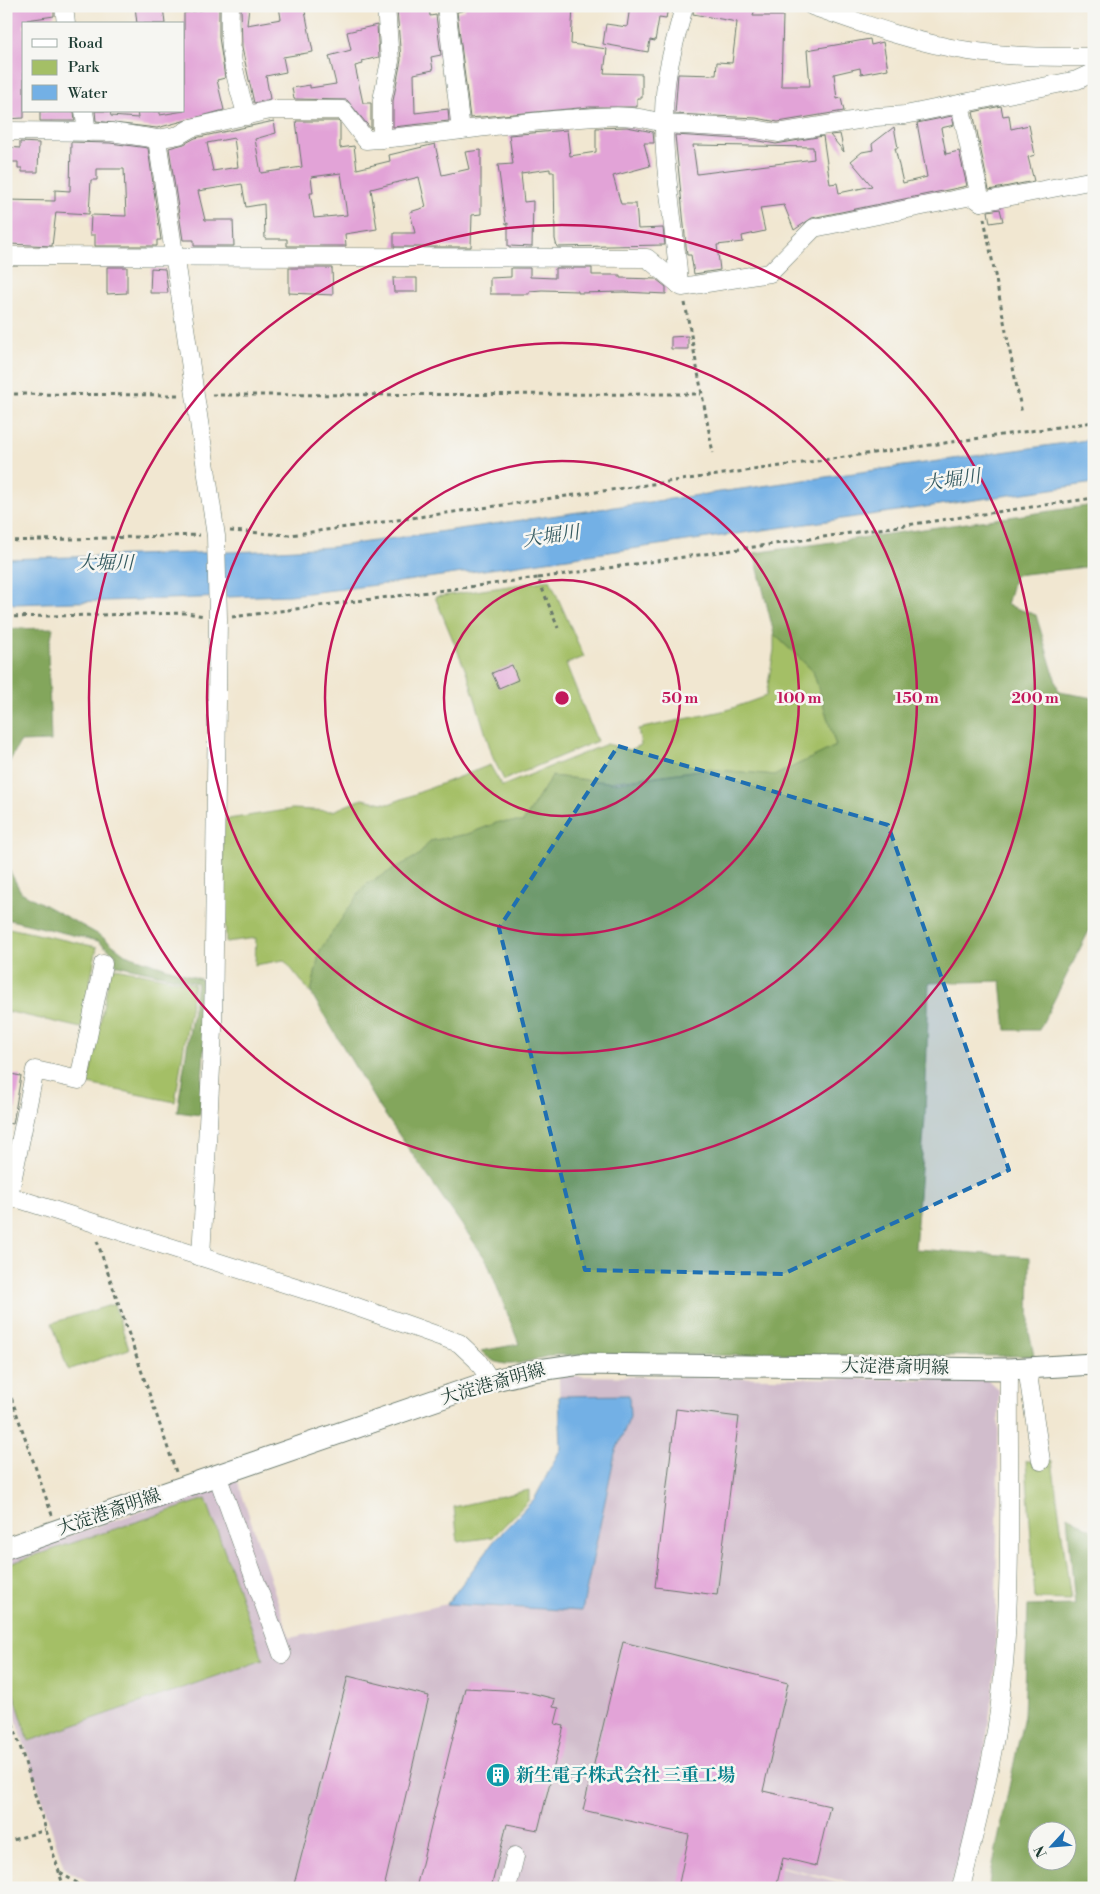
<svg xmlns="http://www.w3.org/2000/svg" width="1100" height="1894" viewBox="0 0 1100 1894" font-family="'Libre Bodoni','Noto Serif JP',serif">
  <rect width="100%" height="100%" fill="#f6f6f2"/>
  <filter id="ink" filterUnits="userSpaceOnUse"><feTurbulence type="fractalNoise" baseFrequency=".02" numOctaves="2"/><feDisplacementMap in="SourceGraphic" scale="10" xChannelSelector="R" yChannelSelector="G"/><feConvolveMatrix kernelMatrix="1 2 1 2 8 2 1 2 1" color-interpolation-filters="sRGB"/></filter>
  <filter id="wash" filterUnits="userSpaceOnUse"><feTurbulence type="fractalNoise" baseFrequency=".0096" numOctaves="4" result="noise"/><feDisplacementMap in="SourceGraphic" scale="20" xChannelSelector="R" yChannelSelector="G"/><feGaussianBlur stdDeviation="1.12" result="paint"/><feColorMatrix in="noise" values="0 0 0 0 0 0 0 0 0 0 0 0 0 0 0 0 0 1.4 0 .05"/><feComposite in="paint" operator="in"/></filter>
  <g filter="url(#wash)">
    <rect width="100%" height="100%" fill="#f1e7d1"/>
    <polygon fill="#d1bdcc" points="559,1376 987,1380 999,1390 995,1675 985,1750 951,1888 873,1888 693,1845 862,1888 99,1888 64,1868 6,1687 6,1557 237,1479 290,1638 447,1604 494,1541 535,1498 561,1448"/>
    <g fill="#a4bf66" stroke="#627e4d">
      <polygon points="550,580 584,657 566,664 597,741 504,780 493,758 468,676 435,597"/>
      <polygon points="774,634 813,671 836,746 776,775 707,769 608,782 552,776 523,823 499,822 468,834 430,841 419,855 400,867 320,950 311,993 284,960 255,965 256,938 226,942 222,820 292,809 333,811 362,799 389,804 490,765 502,786 607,744 630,750 641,745 638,729 727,710 766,696 774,650"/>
      <polygon points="9,928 97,947 81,1028 6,1011 6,941"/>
      <polygon points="111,967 194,984 175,1102 88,1084"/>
      <polygon points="114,1304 129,1349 68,1370 52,1323"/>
      <polygon points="1026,1461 1052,1461 1071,1600 1035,1599"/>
      <polygon points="529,1490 529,1500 493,1537 458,1542 454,1507"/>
      <polygon points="206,1499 263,1660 29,1741 6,1669 6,1565"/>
    </g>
    <g fill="#83a65b" stroke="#517248" fill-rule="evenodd">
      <path d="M1094,505V566L1015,575L1007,605L1036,615L1059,692L1094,698V921L1039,1030H1006L1001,981L929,983L925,1118L915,1249L1030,1257L1029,1332L1034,1356L553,1355C526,1361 502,1374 481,1351L519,1344L487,1261L376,1102L311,993L320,950L365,885L419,855L430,841L468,834L499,822H523L552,776L613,783L707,769L776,775L836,746L813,671L774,634L754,553Z"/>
      <polygon points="53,628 48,653 51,741 20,742 6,768 6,629"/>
      <polygon points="6,864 21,892 101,936 125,954 203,980 205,1032 200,1115 177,1112 197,983 113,964 116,955 98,941 6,919"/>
      <path d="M1067,1515L1094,1532V1888H988L1024,1715L1028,1606L1075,1605ZM1038,1832H1068V1862H1038Z"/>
    </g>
    <g fill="#73b0e5" stroke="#49768c">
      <polygon points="1094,439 1094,483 385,584 290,595 13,604 6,597 6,559 260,551 332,547"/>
      <polygon points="629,1395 630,1417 615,1453 582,1611 447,1604 494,1541 535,1498 561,1448 559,1396"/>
    </g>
    <g id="blocks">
      <g fill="#e2a3d7" fill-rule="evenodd">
        <polygon points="6,6 54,6 54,16 27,20 28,24 24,24 24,118 6,119"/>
        <polygon points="135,6 163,6 165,24 137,24"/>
        <polygon points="207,6 219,6 219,37 225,78 217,80 224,110 157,128 96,121 95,111 110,111 111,116 138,118 137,111 160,111 160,115 184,111 184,13 207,9"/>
        <polygon points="241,6 249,6 247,25 281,19 279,6 304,6 313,52 283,57 286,72 266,76 270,99 254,103 242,48"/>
        <polygon points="415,6 429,6 430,16 436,15 441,55 431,57 433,70 414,74 415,113 448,109 449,121 393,127 393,101 401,60 397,9"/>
        <polygon points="465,6 573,6 571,44 607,49 604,73 642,74 642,98 637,98 637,107 590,107 470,118 457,12 465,10"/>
        <polygon points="630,6 668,6 666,19 659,18 655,41 650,40 648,52 603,44 606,24 627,27"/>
        <polygon points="694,6 744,6 755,8 753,16 783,16 781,86 810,86 807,50 870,39 871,45 883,42 888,69 861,74 860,68 834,74 837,99 841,98 844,111 778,122 756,118 675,114 678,74 716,75 717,62 732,63 737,22 693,14"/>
        <polygon points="377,25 379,57 362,61 363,64 355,66 363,103 371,103 371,129 347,100 294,99 292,88 310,85 310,88 336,84 329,56 351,50 347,32"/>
        <polygon points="1001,106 1003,116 1009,115 1011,129 1029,125 1035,155 1028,157 1034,181 989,190 973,112"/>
        <polygon points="40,111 74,111 75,121 40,121"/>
        <path d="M952,116L954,125L941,128L946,154L959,151L967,186L812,218L794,230L784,205L760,208L765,231L742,236L743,242L717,245L720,270L694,274L691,255H687L675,135L754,140L776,144L823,136L830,184L837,183L839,193L872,186L851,161L862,152L873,150L872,144L894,127L898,148H895L903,183L927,177L917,123ZM693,145L813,147L814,159L697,174Z"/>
        <path d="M274,121L276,133L255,139L261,173L302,167L296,121H338L340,123V148L354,146L357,169L390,161L389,155L435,144L442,175L469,169L465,152L481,150V214L472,215L471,247H394V233H415L410,212L426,207L419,177L371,189L377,229L345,234L346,246H287V239H265L264,204L246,207L242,184L198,191L205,220H233L234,246H194V240H183L169,148L184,144L195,138ZM234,138L238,167L213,171L207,143ZM341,173L347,215L314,218L310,193H313L311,177Z"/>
        <polygon points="627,127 653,132 654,143 644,143 650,166 613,176 621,204 636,204 638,229 663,228 665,245 557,247 555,239 554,172 550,172 550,169 521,173 524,202 533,201 532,247 508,246 508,223 506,224 498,165 513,164 509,135 567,130 570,156 596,152 596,128"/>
        <polygon points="840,134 844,152 830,135"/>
        <polygon points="20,142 39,143 38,172 22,172 22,168 18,168 18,162 6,162 6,147 20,148"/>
        <polygon points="71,142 110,143 148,148 161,240 157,240 157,246 95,246 95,235 90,235 91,215 126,216 124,169 97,169 97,180 91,180 89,214 56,212 52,246 9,244 10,218 6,218 6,200 55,201 55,190 70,191"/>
        <polygon points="1000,209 1003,221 990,223 988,211"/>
        <polygon points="107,267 127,267 127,293 107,294"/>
        <polygon points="151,268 165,269 168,293 150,293"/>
        <polygon points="289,268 332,268 333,295 289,293"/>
        <polygon points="511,268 530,268 530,277 555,278 555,268 592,268 592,275 620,275 620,278 656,279 666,287 666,294 624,292 578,293 578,291 542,290 529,291 529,294 490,294 490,278 511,277"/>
        <polygon points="393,278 417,278 417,292 394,292"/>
        <polygon points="688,336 688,349 671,349 671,337"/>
        <polygon points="512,665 518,680 499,688 492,673"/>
        <polygon points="6,1073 21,1076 13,1124 6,1123"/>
        <polygon points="676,1409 739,1417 717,1595 655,1587"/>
        <polygon points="623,1642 788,1683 763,1791 830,1806 816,1866 783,1858 776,1888 678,1888 689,1835 583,1810"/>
        <polygon points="348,1676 429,1696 384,1888 293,1888"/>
        <polygon points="465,1688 524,1691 555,1699 553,1707 559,1708 555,1724 564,1726 538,1830 507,1824 491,1888 416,1888"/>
      </g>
    </g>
  </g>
  <g filter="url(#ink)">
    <use href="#blocks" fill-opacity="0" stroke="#68786b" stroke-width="1"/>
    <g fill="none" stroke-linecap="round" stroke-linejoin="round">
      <g stroke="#68786b" stroke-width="19">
        <g id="minor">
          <polyline points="64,6 66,24"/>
          <path d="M230,6C228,50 234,75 247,116"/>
          <polyline points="446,6 461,130"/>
          <path d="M812,6C863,24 915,43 969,51C1010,57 1052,57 1094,57"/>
          <polyline points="960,104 981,202"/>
          <polyline points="84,111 87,132"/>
          <path d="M6,131L111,132L157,139L179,135L191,128L270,110H343L366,140C433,135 499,124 566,119C599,117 632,112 664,124L755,129L778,133L876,117L905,115L1077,80L1090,74L1094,70"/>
          <polyline points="157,139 216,536 218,619 213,1030 201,1257"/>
          <polyline points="382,139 382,100 390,61 386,6"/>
          <polyline points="6,256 647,258 682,287 770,273 814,228 972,196 981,202 1094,180"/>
          <path d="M679,285C675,219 658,151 666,84C669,58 678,32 684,6"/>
          <polyline points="6,1195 337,1300 459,1343 477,1360 491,1381"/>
          <polyline points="9,1196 35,1070 79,1080 103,964"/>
          <polyline points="1027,1368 1041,1461"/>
          <polyline points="217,1475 282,1654"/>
          <polyline points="507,1888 515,1856"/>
          <path d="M961,1888C976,1824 994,1760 1001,1695C1013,1587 1008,1477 1009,1369"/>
        </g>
      </g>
      <g stroke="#68786b" stroke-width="23">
        <polyline id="major" points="6,1548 491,1381 532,1371 581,1364 1009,1369 1094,1364"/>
      </g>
      <g stroke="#68786b" stroke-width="3" stroke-dasharray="4 4" stroke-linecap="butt">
        <polyline points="984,218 1022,414"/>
        <polyline points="685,303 713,453"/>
        <polyline points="6,394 180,395"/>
        <polyline points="212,395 701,394"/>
        <polyline points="230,531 290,535 1094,422"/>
        <polyline points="6,541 200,535"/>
        <polyline points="538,578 1094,498"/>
        <polyline points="6,617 187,613 204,616"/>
        <polyline points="232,617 538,578 558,628"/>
        <polyline points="97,1241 176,1472"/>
        <polyline points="6,1383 52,1515"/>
        <polyline points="6,1701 64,1888"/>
        <polyline points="6,1842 46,1830"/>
        <polyline points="60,1873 86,1888"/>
      </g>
      <use href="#minor" stroke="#fff" stroke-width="18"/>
      <use href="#major" stroke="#fff" stroke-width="21"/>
    </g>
  </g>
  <path fill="#1f6fb2" fill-opacity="0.2" stroke="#1f6fb2" stroke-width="4" stroke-dasharray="10 6" stroke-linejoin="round" d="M618,746L888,825L1009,1170L783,1274L585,1270L499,928Z"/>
  <g fill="none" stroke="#c2185b" stroke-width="2.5">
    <circle cx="562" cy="698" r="118"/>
    <circle cx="562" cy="698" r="237"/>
    <circle cx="562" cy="698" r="355"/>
    <circle cx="562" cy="698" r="473"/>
  </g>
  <defs>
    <g id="building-disc" transform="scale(1.25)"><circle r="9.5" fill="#0f9aa8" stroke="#f6f6f2"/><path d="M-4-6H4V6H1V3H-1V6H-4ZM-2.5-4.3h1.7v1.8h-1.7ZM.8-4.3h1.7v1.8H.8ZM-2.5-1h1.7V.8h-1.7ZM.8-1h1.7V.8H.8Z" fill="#fff"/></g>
  </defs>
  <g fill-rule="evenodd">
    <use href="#building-disc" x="498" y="1775"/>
  </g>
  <g text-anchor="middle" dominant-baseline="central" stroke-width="5" stroke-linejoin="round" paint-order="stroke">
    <g font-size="18" fill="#1f3d34" stroke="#f6f6f2">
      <text transform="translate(895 1367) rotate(1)">大淀港斎明線</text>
      <text transform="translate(493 1384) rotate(-16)">大淀港斎明線</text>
      <text transform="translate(109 1512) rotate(-19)">大淀港斎明線</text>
    </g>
    <g font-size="18" font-weight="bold" fill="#0d838f" stroke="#f6f6f2" text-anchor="start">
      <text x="516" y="1775">新生電子株式会社 三重工場</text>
    </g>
    <g font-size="19" font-style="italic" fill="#345a60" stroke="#f6f6f2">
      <text transform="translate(952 480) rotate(-8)">大堀川</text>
      <text transform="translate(551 536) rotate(-8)">大堀川</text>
      <text x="105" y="563">大堀川</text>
    </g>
  </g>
  <circle cx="562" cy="698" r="8" fill="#c2185b" stroke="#f6f6f2" stroke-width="2.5"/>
  <g font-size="15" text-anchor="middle" font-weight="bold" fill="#c2185b" stroke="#f6f6f2" stroke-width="5" stroke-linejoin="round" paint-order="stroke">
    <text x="680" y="703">50 m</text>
    <text x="799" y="703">100 m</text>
    <text x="917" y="703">150 m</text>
    <text x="1035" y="703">200 m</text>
  </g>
  <rect width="1100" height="1894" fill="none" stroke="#f6f6f2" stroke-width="25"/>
  <rect x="22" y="22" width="162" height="90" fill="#f6f6f2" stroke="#a0aca6"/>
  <rect x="32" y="39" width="25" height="8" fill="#ffffff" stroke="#a0aca6"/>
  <text x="68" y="48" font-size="15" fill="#1f3d34">Road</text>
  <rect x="32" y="60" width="25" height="15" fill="#a4bf66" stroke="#a0aca6"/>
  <text x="68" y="72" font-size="15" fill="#1f3d34">Park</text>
  <rect x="32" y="85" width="25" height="15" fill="#73b0e5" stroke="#a0aca6"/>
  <text x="68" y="98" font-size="15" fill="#1f3d34">Water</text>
  <g transform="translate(1052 1846) rotate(244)"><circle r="24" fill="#f6f6f2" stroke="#a0aca6"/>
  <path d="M0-4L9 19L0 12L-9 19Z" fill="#1f6fb2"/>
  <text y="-8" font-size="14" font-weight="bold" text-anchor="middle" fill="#1f3d34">N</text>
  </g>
</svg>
